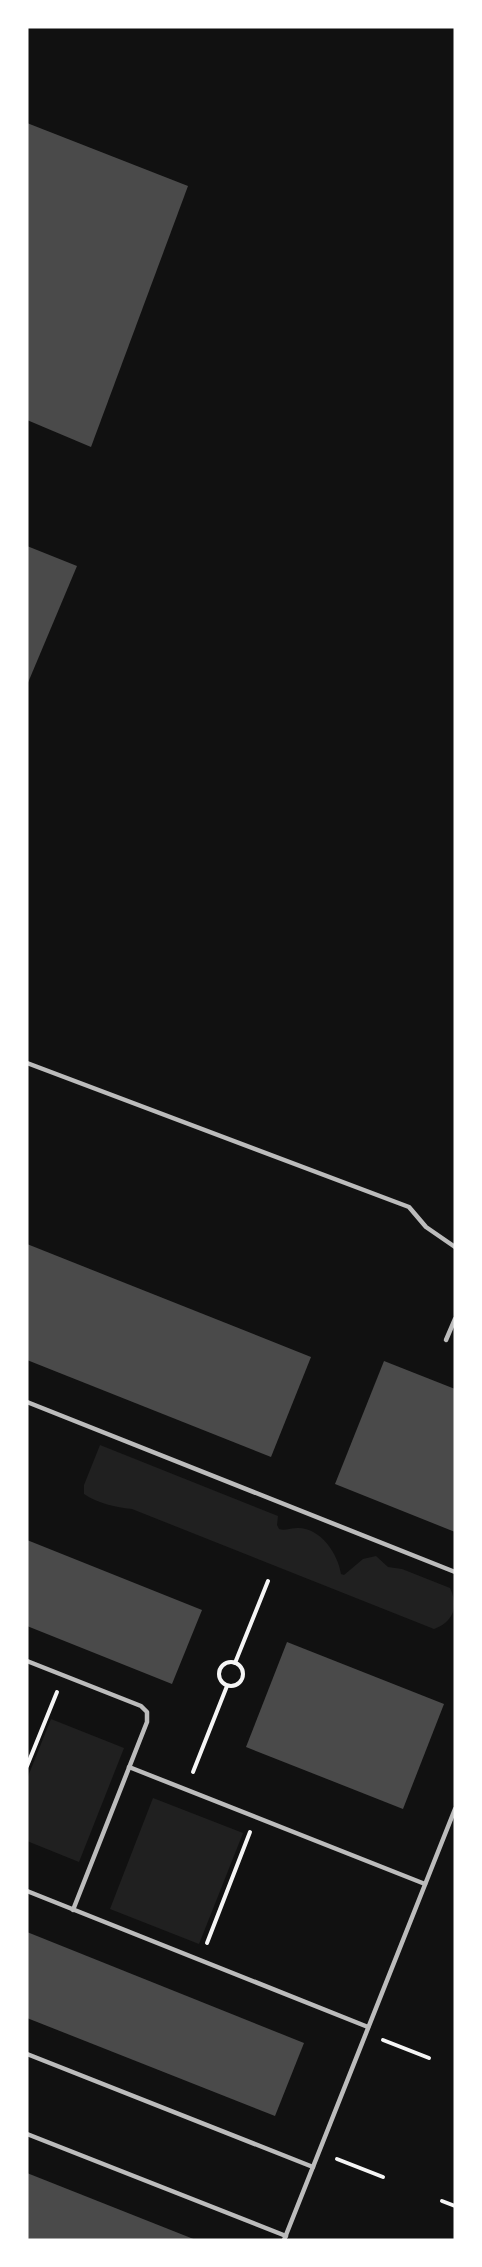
<svg xmlns="http://www.w3.org/2000/svg" width="482" height="2267" viewBox="0 0 482 2267" font-family="'Work Sans',sans-serif">
  <rect width="100%" height="100%" fill="#111"/>
  <g fill="#202020">
    <path d="M100,1445L278,1516L277,1525L279,1529C285,1531 291,1528 298,1528C321,1528 338,1554 341,1574L344,1575L363,1559L376,1556L388,1567L402,1569L450,1588C459,1607 453,1622 434,1629L132,1509C115,1507 99,1504 84,1494V1485Z"/>
    <polygon points="51,1719 124,1748 79,1862 27,1841 27,1779"/>
    <polygon points="153,1798 243,1833 199,1944 110,1909"/>
  </g>
  <g fill="#4a4a4a">
    <polygon points="27,123 188,186 91,447 27,420"/>
    <polygon points="27,546 77,566 27,685"/>
    <polygon points="27,1244 311,1357 271,1457 27,1360"/>
    <polygon points="384,1361 455,1389 455,1532 335,1484"/>
    <polygon points="27,1540 202,1610 172,1684 27,1626"/>
    <polygon points="287,1642 444,1704 403,1809 246,1747"/>
    <polygon points="27,1932 304,2043 275,2116 27,2018"/>
    <polygon points="27,2173 196,2240 27,2240"/>
  </g>
  <g fill="none" stroke-linecap="round" stroke-linejoin="round">
    <g stroke="#f5f5f5" stroke-width="4">
      <circle cx="231" cy="1674" r="12"/>
      <polyline points="235,1663 268,1581"/>
      <polyline points="27,1766 57,1692"/>
      <polyline points="193,1772 227,1686"/>
      <polyline points="207,1943 250,1832"/>
      <polyline points="383,2040 429,2058"/>
      <polyline points="337,2159 383,2177"/>
      <polyline points="442,2201 455,2206"/>
    </g>
    <g stroke="#bcbcbc" stroke-width="4.5">
      <polyline points="27,1063 409,1207 426,1227 455,1247"/>
      <polyline points="446,1340 455,1319"/>
      <polyline points="27,1402 455,1572"/>
      <polyline points="27,1661 141,1706 147,1712 147,1722 73,1910"/>
      <polyline points="129,1767 425,1884"/>
      <polyline points="27,1891 368,2027"/>
      <polyline points="27,2054 313,2167"/>
      <polyline points="27,2134 286,2236"/>
      <polyline points="284,2240 455,1809"/>
    </g>
  </g>
  <rect width="482" height="2267" fill="none" stroke="#ffffff" stroke-width="57"/>
</svg>
